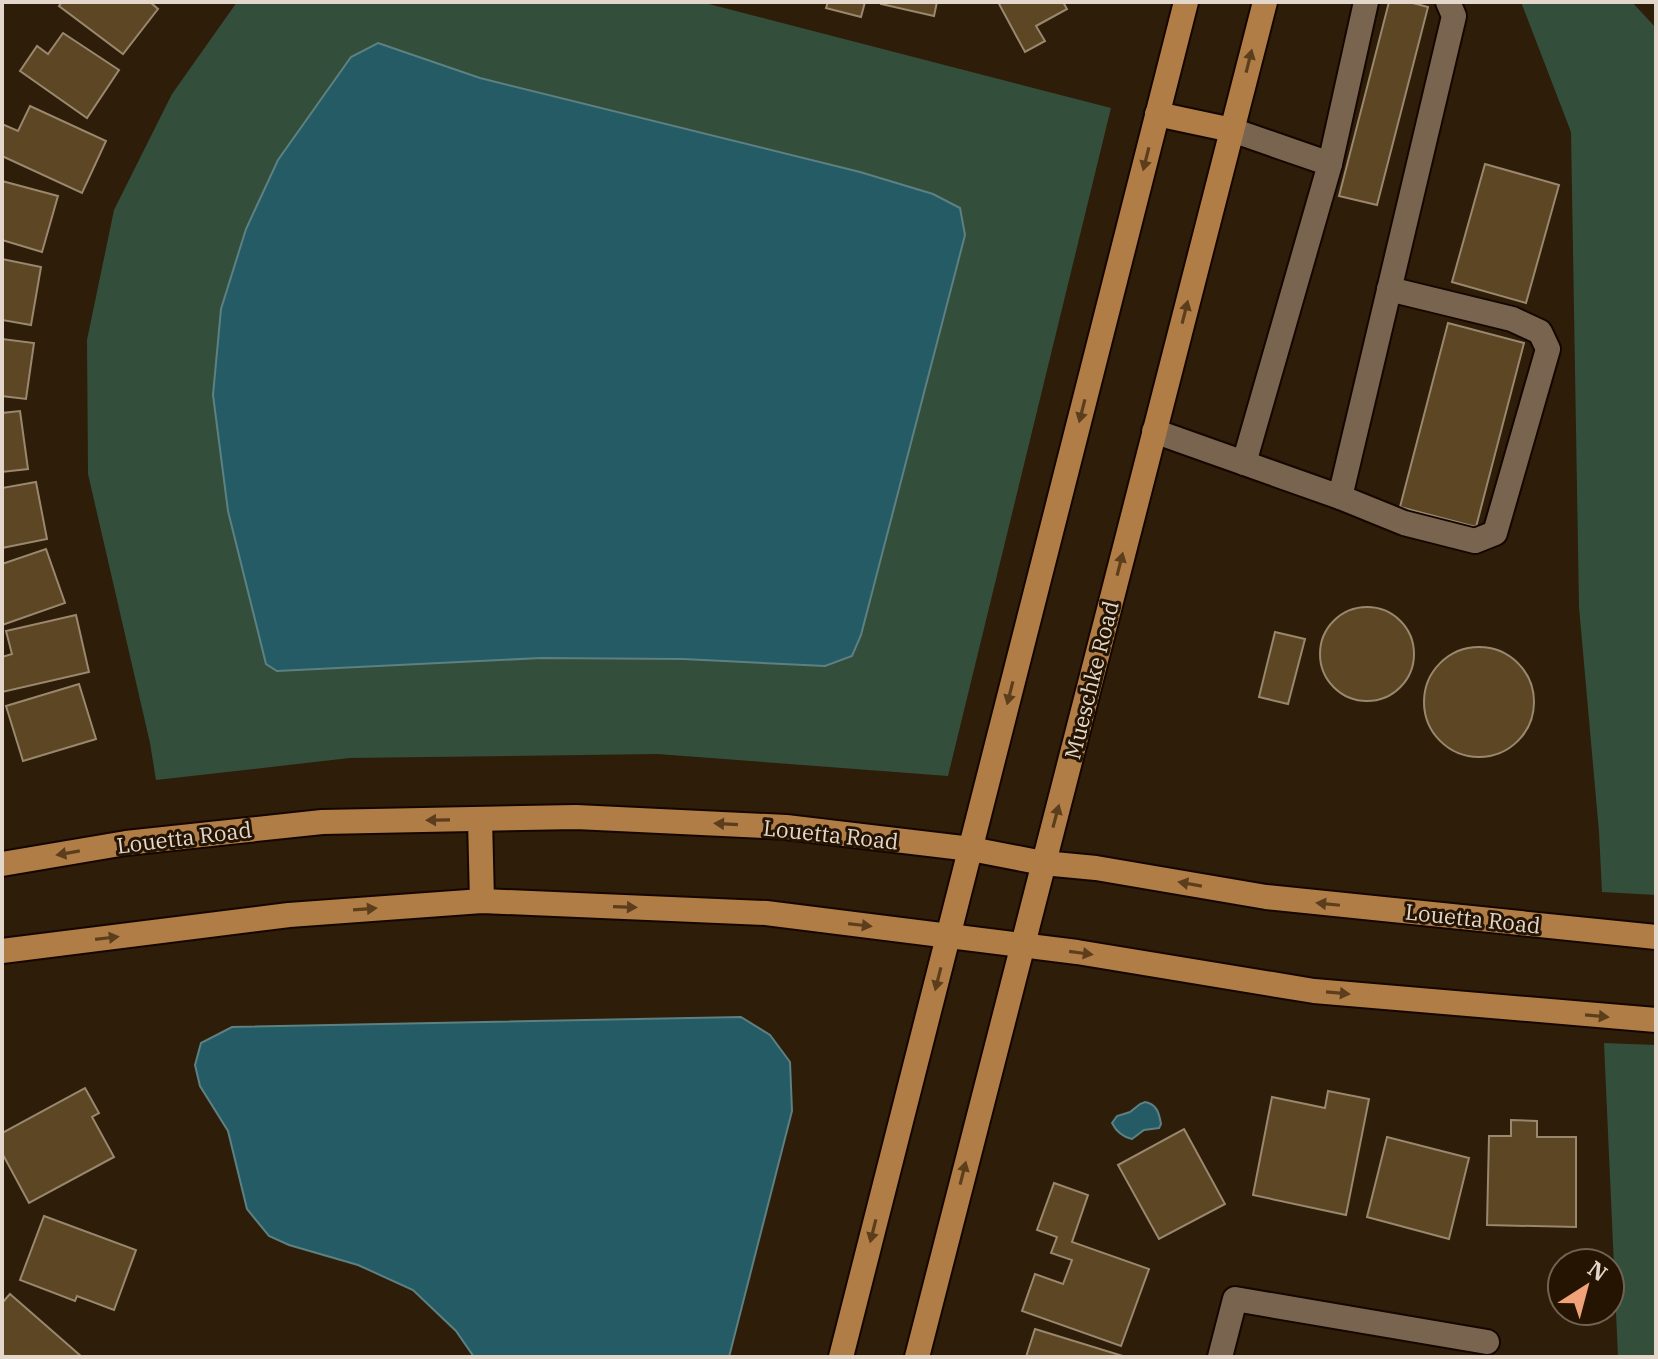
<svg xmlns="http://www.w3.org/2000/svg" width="1658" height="1359" viewBox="0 0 1658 1359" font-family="'IBM Plex Serif',serif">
  <rect width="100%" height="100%" fill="#2e1d08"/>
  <g fill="#334e3b">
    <polygon points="237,2 701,2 1111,108 948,776 657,754 350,758 156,780 150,743 88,474 87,340 114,210 172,94"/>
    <polygon points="1521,2 1632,2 1656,28 1656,895 1602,892 1599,832 1579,607 1571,132"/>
    <polygon points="1604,1043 1656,1045 1656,1357 1618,1357"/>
  </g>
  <g fill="#245b64" stroke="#5d8083" stroke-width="2">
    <polygon points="378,43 480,78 860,172 933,194 960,208 965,235 861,635 852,656 825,666 683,659 541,658 277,671 266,664 228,511 213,395 221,309 246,229 278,160 351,57"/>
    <polygon points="741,1017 770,1035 790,1062 792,1111 729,1357 474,1357 456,1331 413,1290 358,1265 289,1245 269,1236 247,1209 228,1131 200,1086 195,1065 201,1043 232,1027"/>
    <path d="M1145,1102C1157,1104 1159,1113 1161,1124L1159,1128L1144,1130L1132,1139C1123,1137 1116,1131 1112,1123L1117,1116L1130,1112L1140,1104Z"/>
  </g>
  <g fill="#5c4623" stroke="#99876e" stroke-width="2">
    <polygon points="62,2 150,2 158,9 123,54 59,6"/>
    <polygon points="828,2 865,2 861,17 826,8"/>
    <polygon points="881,2 937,2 934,16 881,4"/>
    <polygon points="998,2 1063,2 1067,9 1036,26 1045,41 1025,52"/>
    <polygon points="1389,2 1409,2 1428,7 1377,205 1339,196"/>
    <polygon points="63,33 119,70 87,118 20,71 37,46 48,54"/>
    <polygon points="30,106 106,141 82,193 2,156 2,124 18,131"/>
    <polygon points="1485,164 1559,185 1526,303 1452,282"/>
    <polygon points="2,181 58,196 42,252 2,240"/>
    <polygon points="2,259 41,267 31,325 2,320"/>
    <polygon points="1448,323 1524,343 1476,527 1400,507"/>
    <polygon points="2,339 34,343 26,399 2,396"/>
    <polygon points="20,411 28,469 2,472 2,413"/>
    <polygon points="36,482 47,539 2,548 2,488"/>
    <polygon points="46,549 65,603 2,625 2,564"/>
    <circle cx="1367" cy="654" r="47"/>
    <polygon points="76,615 89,672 2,692 2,657 12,654 6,631"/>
    <polygon points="1275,632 1305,639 1288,704 1259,697"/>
    <circle cx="1479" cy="702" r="55"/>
    <polygon points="79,684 96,739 23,761 6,706"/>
    <polygon points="85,1088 99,1113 92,1117 114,1157 29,1203 2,1153 2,1133"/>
    <polygon points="1328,1091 1369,1099 1346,1215 1253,1195 1272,1097 1325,1108"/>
    <polygon points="1511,1120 1537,1121 1537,1137 1576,1137 1576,1227 1487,1225 1489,1136 1511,1136"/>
    <polygon points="1184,1129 1225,1204 1159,1239 1118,1165"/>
    <polygon points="1387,1137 1469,1158 1449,1239 1367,1217"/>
    <polygon points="1054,1183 1088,1195 1072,1242 1149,1269 1121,1346 1022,1311 1035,1274 1063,1284 1072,1260 1051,1253 1057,1237 1037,1230"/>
    <polygon points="44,1216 136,1250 114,1310 77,1296 75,1301 20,1280"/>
    <polygon points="10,1294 82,1357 2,1357 2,1303"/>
    <polygon points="1035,1329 1126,1357 1026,1357"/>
  </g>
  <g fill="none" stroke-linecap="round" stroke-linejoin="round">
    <g stroke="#150700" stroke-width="28">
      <g id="minor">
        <polyline points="1232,130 1330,164 1244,463"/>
        <polyline points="1330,164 1366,2"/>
        <polyline points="1154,431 1340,497 1454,16 1448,2"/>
        <polyline points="1340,497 1404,523 1475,541 1495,533 1548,349 1540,332 1512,319 1389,289"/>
        <polyline points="1220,1357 1235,1299 1487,1342"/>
      </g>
    </g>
    <g stroke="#150700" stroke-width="28">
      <g id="major">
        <polyline points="1157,114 1232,130"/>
        <polyline points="480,819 482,901"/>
        <polyline points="2,864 126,843 322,822 576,817 786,827 971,849 1043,863 1096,868 1266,897 1656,937"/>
        <polyline points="2,951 289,915 482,901 766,913 1077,952 1314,991 1656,1020"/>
        <polyline points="841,1357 1186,2"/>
        <polyline points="917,1357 1265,2"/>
      </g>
    </g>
    <use href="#minor" stroke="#79654f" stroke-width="24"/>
    <use href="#major" stroke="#b17d46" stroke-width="24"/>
  </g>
  <defs><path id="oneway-solid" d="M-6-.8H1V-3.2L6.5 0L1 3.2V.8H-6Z" transform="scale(2)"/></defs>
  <g fill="#5c3e1d">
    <use href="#oneway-solid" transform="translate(1249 61) rotate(-76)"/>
    <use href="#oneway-solid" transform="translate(1146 159) rotate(104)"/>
    <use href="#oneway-solid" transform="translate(1185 312) rotate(-76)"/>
    <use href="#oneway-solid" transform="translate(1082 411) rotate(104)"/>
    <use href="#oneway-solid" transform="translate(1120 564) rotate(-76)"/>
    <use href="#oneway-solid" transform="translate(1010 693) rotate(104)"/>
    <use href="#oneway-solid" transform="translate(1056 816) rotate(-75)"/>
    <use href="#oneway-solid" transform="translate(438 820) rotate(179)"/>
    <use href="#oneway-solid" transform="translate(726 824) rotate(-177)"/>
    <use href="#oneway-solid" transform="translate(68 853) rotate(170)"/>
    <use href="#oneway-solid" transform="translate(1190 884) rotate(-170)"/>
    <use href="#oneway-solid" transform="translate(1328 904) rotate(-174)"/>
    <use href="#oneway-solid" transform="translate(625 907) rotate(2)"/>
    <use href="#oneway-solid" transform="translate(365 909) rotate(-4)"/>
    <use href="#oneway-solid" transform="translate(860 925) rotate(7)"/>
    <use href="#oneway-solid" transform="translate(107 938) rotate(-7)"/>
    <use href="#oneway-solid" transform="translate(1081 953) rotate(8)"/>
    <use href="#oneway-solid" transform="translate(938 979) rotate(104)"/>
    <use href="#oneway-solid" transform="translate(1338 993) rotate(5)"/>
    <use href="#oneway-solid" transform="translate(1597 1016) rotate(5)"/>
    <use href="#oneway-solid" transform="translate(963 1173) rotate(-76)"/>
    <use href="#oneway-solid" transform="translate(873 1231) rotate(104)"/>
  </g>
  <g text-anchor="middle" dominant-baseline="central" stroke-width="6" stroke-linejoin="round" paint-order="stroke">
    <g font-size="22" fill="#e3d7cb" stroke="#241401">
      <text transform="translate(1091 680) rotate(-76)">Mueschke Road</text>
      <text transform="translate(831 834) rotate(6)">Louetta Road</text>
      <text transform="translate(184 837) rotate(-7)">Louetta Road</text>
      <text transform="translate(1473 918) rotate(6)">Louetta Road</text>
    </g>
  </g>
  <rect width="1658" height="1359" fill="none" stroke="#e3d7cb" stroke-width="8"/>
  <g transform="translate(1586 1287) rotate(36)"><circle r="38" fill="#241401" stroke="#706252" stroke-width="2"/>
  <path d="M0-6L14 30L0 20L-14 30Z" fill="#f0a378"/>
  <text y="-12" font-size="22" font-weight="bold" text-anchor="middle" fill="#e3d7cb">N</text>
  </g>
</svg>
